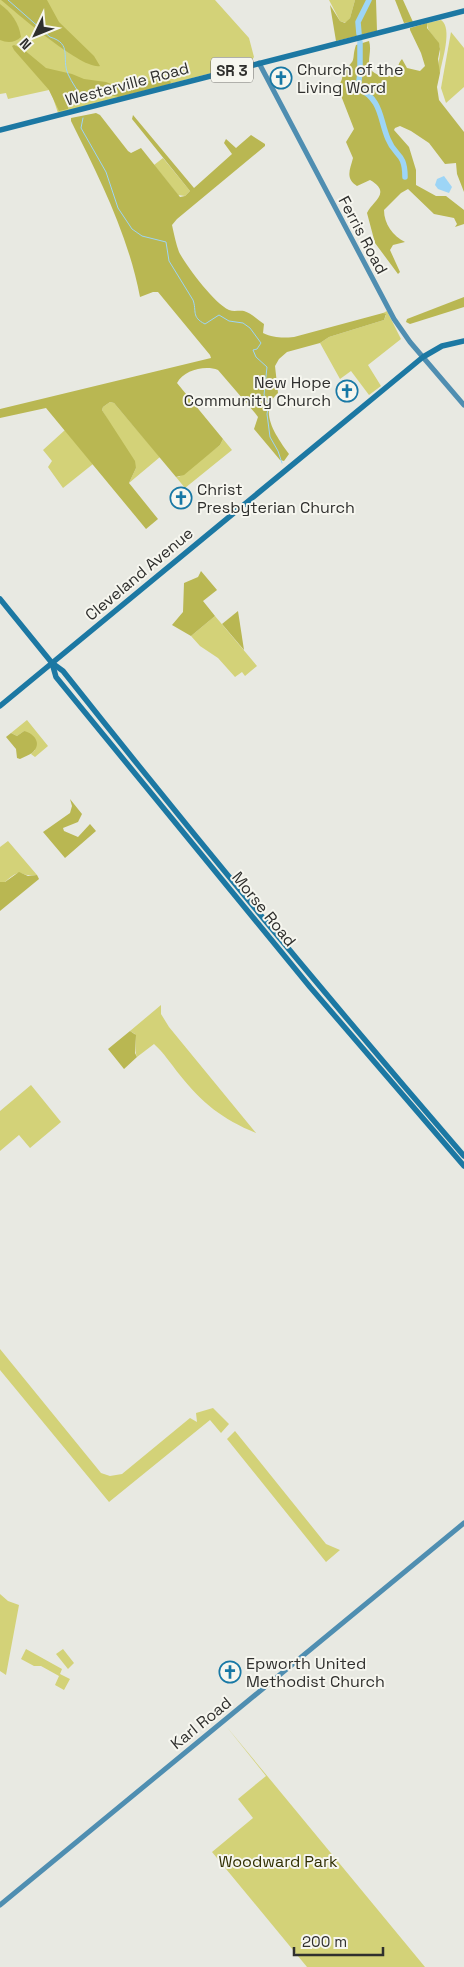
<svg xmlns="http://www.w3.org/2000/svg" width="464" height="1967" viewBox="0 0 464 1967" font-family="'Space Grotesk',sans-serif">
  <rect width="100%" height="100%" fill="#e8e9e2"/>
  <g fill="#d3d278">
    <polygon points="0,0 215,0 249,38 254,57 250,63 58,113 53,98 49,90 8,99 6,93 0,94"/>
    <polygon points="329,0 355,0 350,18 346,23 340,21"/>
    <path d="M441,20C453,28 442,60 440,73C436,64 441,57 440,49C439,38 427,34 427,23Z"/>
    <polygon points="451,32 464,48 464,87 446,103 441,88"/>
    <polygon points="163,158 190,191 185,196 178,195 154,165"/>
    <polygon points="387,311 401,339 368,365 381,386 369,395 351,371 340,379 320,343 329,337 384,320 386,315 383,313"/>
    <polygon points="110,402 114,403 160,457 129,483 136,468 102,410 103,407"/>
    <polygon points="65,430 93,464 63,488 48,467 52,461 43,450"/>
    <polygon points="223,439 232,450 185,488 176,477 179,477 220,445"/>
    <polygon points="215,616 257,666 245,676 242,672 235,677 218,658 200,646 191,636"/>
    <polygon points="27,720 48,746 35,757 31,754 35,750 24,731 17,736 11,733"/>
    <path d="M8,841L37,875C18,878 24,865 5,882H0V847Z"/>
    <path d="M161,1005V1014L169,1027L256,1133C222,1119 202,1103 179,1074C171,1064 164,1053 154,1044L137,1057C134,1050 137,1042 135,1034L130,1031Z"/>
    <polygon points="31,1085 61,1122 30,1148 19,1135 0,1151 0,1111"/>
    <polygon points="0,1349 101,1473 110,1476 122,1474 190,1418 197,1422 196,1413 213,1408 229,1424 221,1433 210,1420 109,1502 0,1370"/>
    <polygon points="235,1431 326,1544 340,1550 326,1562 227,1439"/>
    <polygon points="0,1594 8,1601 19,1605 6,1675 0,1671"/>
    <polygon points="26,1649 62,1669 60,1674 70,1679 64,1690 55,1685 59,1676 41,1666 34,1666 21,1659"/>
    <polygon points="63,1649 74,1663 68,1669 56,1654"/>
    <polygon points="226,1726 425,1967 307,1967 212,1852 253,1818 238,1799 266,1776"/>
  </g>
  <g fill="#b9b752">
    <path d="M1,0H47L59,22L94,56L100,66C82,70 17,13 1,0Z"/>
    <polygon points="355,0 376,0 377,31 336,41 330,5 340,21 345,23 350,18"/>
    <polygon points="395,0 403,0 413,22 404,23"/>
    <path d="M0,4C11,12 19,23 21,37C15,43 7,43 0,40Z"/>
    <path d="M427,23V28L439,43L440,49L438,59L440,73L437,87L439,100L464,132V192L457,174L456,163L445,164L429,143L411,131L400,126L395,128L394,130L409,147L416,170V185L436,196H446L464,210V224L455,227L457,224L454,218L434,214L408,189L401,193L384,210C384,224 393,236 405,242L393,245L390,250L400,272L398,274L375,243L367,213C371,202 393,193 370,180L357,186C345,178 350,170 353,158L346,142L354,129L338,88L342,79L343,70C358,60 351,59 356,45L369,41C374,56 358,72 387,77C401,72 395,67 402,59L407,68L420,71L425,66L421,53L410,30V28Z"/>
    <polygon points="14,45 23,49 46,68 72,74 84,79 106,82 124,89 164,76 171,82 170,84 119,97 110,95 70,98 68,102 68,109 59,111 49,90 14,50 12,46"/>
    <path d="M96,113L100,115L128,151L131,153L141,148L180,197L185,196L190,191L132,119L133,115L194,188L232,154L224,143L226,139L236,148L251,135L265,144V146L177,219L172,225C174,234 176,244 179,252C187,267 214,303 229,310C234,312 239,310 244,311C251,313 258,320 264,324L263,333C274,338 282,338 294,337L383,313L386,314L384,320L329,337L320,343L287,352L279,359L275,366L278,393C257,411 277,437 289,454L284,461L280,460L254,429L258,417L255,413L218,370C205,365 184,370 177,383L223,439L220,445L184,475L176,477L114,403L110,402L103,407L102,410L135,461L136,468L129,483L158,519L146,529L46,408L0,418V409L211,358L210,355L158,292H153L140,297C128,234 99,177 71,121V118Z"/>
    <polygon points="464,297 464,307 410,324 406,322 407,319"/>
    <polygon points="201,571 217,590 203,601 215,616 191,636 172,625 183,612 184,583 198,577"/>
    <polygon points="238,611 244,650 222,624"/>
    <path d="M24,731C34,733 43,744 32,753C29,755 24,757 20,759L17,758L16,749L6,737L11,733L17,736Z"/>
    <polygon points="70,799 82,814 78,822 63,828 64,831 78,837 90,824 96,831 65,858 43,832 70,813 72,806"/>
    <polygon points="19,872 28,876 37,875 39,879 0,911 0,882 5,882"/>
    <polygon points="130,1031 136,1035 135,1053 137,1057 124,1069 108,1049"/>
  </g>
  <polygon fill="#9dd5f6" points="444,176 452,187 449,193 438,189 435,185 437,179"/>
  <g fill="none" stroke-linecap="round" stroke-linejoin="round">
    <g stroke="#9dd5f6" stroke-width="1">
      <path d="M8,0L50,37C73,44 61,58 68,74C72,83 78,91 83,99"/>
      <path d="M83,118L81,128L106,172L118,208L132,229L142,236L166,242L169,261L193,300C197,311 191,317 205,324L219,315L229,321L243,323L250,328L261,343L257,349L253,350L256,357L267,367L264,395L269,403L267,414L270,437L278,451L282,463"/>
    </g>
    <g stroke="#9dd5f6" stroke-width="5.5">
      <polyline points="359,34 358,22 369,0"/>
      <path d="M360,42V73L358,88C382,100 379,117 388,139C395,157 405,152 405,177"/>
    </g>
    <g stroke="#4f8eb1" stroke-width="5">
      <polyline points="259,63 394,319 410,342 464,405"/>
      <polyline points="0,1905 464,1523"/>
    </g>
    <g stroke="#1c78a3" stroke-width="5.5">
      <polyline points="0,130 464,11"/>
      <path d="M0,599L52,663L63,671C193,835 327,997 464,1156"/>
      <polyline points="52,663 56,677 310,987 464,1166"/>
      <polyline points="0,706 423,357 442,346 464,341"/>
    </g>
  </g>
  <defs>
    <g id="church-ring" transform="scale(1.125)"><circle r="9.5" fill="#f6f6ef" stroke="#1878a5" stroke-width="1.5"/><path d="M-1.2-6h2.4v3.5h3.3v2.4h-3.3V6h-2.4V-.1h-3.3v-2.4h3.3Z" fill="#1878a5"/></g>
  </defs>
  <g fill-rule="evenodd">
    <use href="#church-ring" x="281" y="78"/>
    <use href="#church-ring" x="347" y="391"/>
    <use href="#church-ring" x="181" y="498"/>
    <use href="#church-ring" x="230" y="1672"/>
  </g>
  <g text-anchor="middle" dominant-baseline="central" stroke-width="4" stroke-linejoin="round" paint-order="stroke">
    <rect fill="#f6f6ef" stroke="#6b6b67" stroke-width="1" x="211" y="57.5" width="42" height="25" rx="4"/>
    <g font-size="15" font-weight="bold" fill="#2f2f2d">
      <text x="232" y="70">SR 3</text>
    </g>
    <g font-size="16" fill="#2f2f2d" stroke="#f6f6ef" text-anchor="start">
      <text x="297" y="69">Church of the<tspan x="297" dy="18">Living Word</tspan></text>
      <text x="331" y="382" text-anchor="end">New Hope<tspan x="331" dy="18">Community Church</tspan></text>
      <text x="197" y="489">Christ<tspan x="197" dy="18">Presbyterian Church</tspan></text>
      <text x="246" y="1663">Epworth United<tspan x="246" dy="18">Methodist Church</tspan></text>
    </g>
    <g font-size="16" fill="#2f2f2d" stroke="#f6f6ef">
      <text transform="translate(127 84) rotate(-15)">Westerville Road</text>
      <text transform="translate(363 235) rotate(62)">Ferris Road</text>
      <text transform="translate(139 574) rotate(-40)">Cleveland Avenue</text>
      <text transform="translate(264 909) rotate(51)">Morse Road</text>
      <text transform="translate(201 1723) rotate(-39)">Karl Road</text>
    </g>
    <g font-size="16" fill="#313003" stroke="#f6f6ef">
      <text x="278" y="1861">Woodward Park</text>
    </g>
  </g>
  <g transform="translate(35 35) rotate(227)" stroke="#f6f6ef" stroke-width="4" paint-order="stroke">
  <path d="M0-4L9 19L0 12L-9 19Z" fill="#2f2f2d"/>
  <text y="-8" font-size="14" font-weight="bold" text-anchor="middle" fill="#2f2f2d">N</text>
  </g>
  <path d="M294 1947v8h89v-8" fill="none" stroke="#2f2f2d" stroke-width="2.5"/>
  <text x="302" y="1947" font-size="15" fill="#2f2f2d" stroke="#f6f6ef" stroke-width="4" paint-order="stroke">200 m</text>
</svg>
